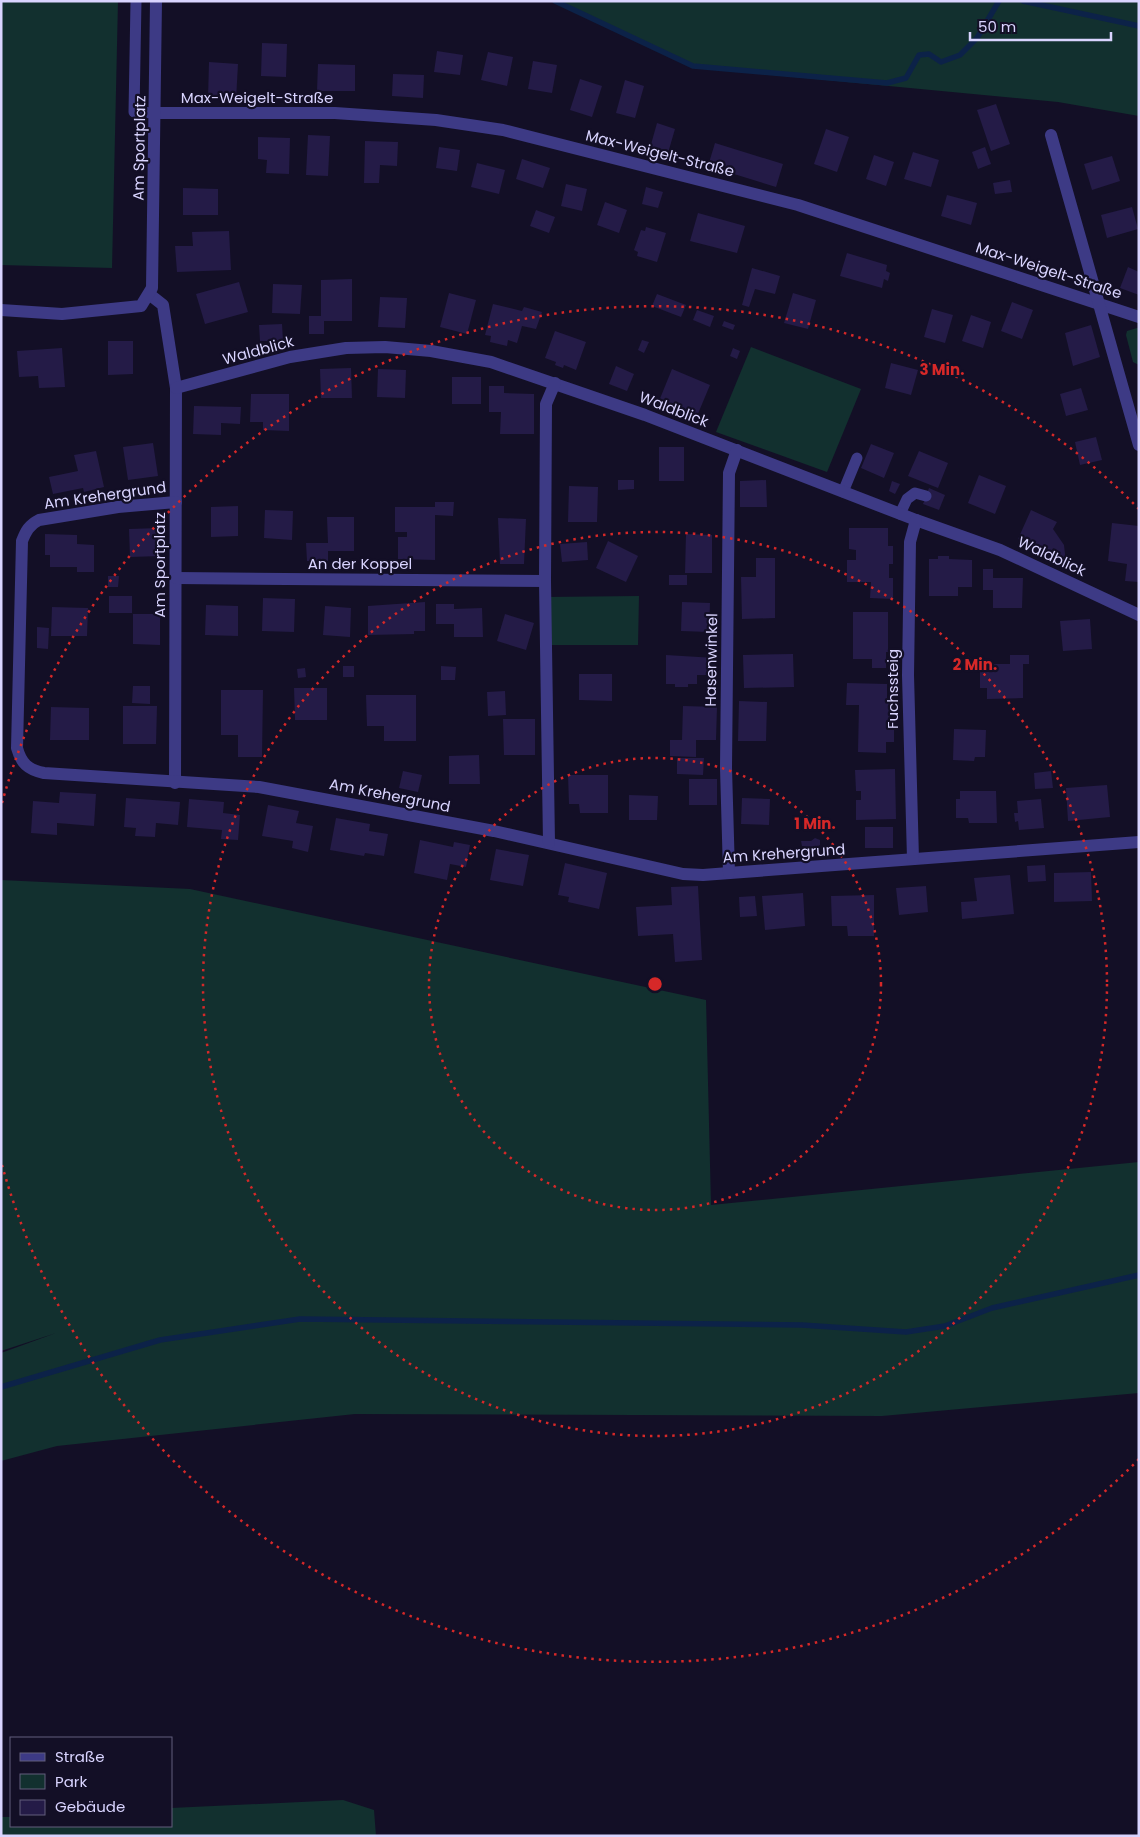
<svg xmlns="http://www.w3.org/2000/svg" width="1140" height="1837" viewBox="0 0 1140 1837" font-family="Poppins,sans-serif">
  <rect width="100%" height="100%" fill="#130f26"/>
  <g fill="#12302f">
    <polygon points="1,1 118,1 112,268 1,265"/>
    <polygon points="554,1 1139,1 1139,116 1058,102 697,68"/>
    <polygon points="1137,328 1139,328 1139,365 1133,362 1126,335 1127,331"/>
    <polygon points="751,347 861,389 827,472 716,432"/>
    <polygon points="639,596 638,645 546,645 546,597"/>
    <polygon points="1,880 190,889 706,1000 711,1205 1139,1162 1139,1393 882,1416 355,1414 57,1446 1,1461 1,1353 56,1333 1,1351"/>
    <polygon points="343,1800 374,1810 376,1836 1,1836 1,1817 11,1817 11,1826 171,1826 171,1808"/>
  </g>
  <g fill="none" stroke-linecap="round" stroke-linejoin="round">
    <g stroke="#0c2248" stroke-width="5.5">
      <polyline points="555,1 693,66 887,83 906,78 919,55 929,54 941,62 960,55 977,38 999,1"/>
      <polyline points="1023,1 1139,26"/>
      <polyline points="1,1387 160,1340 300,1319 802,1325 906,1332 945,1326 992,1308 1139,1275"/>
    </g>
  </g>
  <g fill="#241b47">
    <polygon points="262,43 287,44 286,77 261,76"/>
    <polygon points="437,51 463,55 460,75 434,72"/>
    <polygon points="488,52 513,57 507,86 481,80"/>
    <polygon points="533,61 557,65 552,93 528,89"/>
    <polygon points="209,62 238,64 236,100 208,99"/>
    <polygon points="318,64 355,65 355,91 317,91"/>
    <polygon points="393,74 424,75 423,98 392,96"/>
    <polygon points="580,79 602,86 592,117 570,110"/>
    <polygon points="625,80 644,86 635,118 616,113"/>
    <polygon points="996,104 1010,144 991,151 977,110"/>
    <polygon points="657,123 675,129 668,153 650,148"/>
    <polygon points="826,129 849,137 837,172 814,164"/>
    <polygon points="308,135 330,136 328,176 306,175"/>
    <polygon points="258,137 290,138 289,174 266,173 267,160 258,159"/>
    <polygon points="365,141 398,142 397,166 380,165 379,183 364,183"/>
    <polygon points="715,143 783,164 776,187 708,166"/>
    <polygon points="439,147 460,150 457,171 436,168"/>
    <polygon points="985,147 991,164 978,169 972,152"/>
    <polygon points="913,152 939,160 931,187 904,179"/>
    <polygon points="874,155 894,162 886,186 866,179"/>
    <polygon points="1112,156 1120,181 1092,190 1084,164"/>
    <polygon points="522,159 550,168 543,188 516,179"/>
    <polygon points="477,163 505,170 499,194 471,187"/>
    <polygon points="1010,180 1012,192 995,194 993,183"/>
    <polygon points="566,184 587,189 582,211 561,206"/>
    <polygon points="646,187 663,192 658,208 642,204"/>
    <polygon points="183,188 218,189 218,215 183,215"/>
    <polygon points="947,195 977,203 971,225 941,216"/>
    <polygon points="605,202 627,210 619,233 597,225"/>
    <polygon points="1132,207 1138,229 1107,238 1101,215"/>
    <polygon points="536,210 555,217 549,233 530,226"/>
    <polygon points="698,213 745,226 737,253 690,241"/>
    <polygon points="646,227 666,233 657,262 637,256 638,252 634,250 641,230 645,231"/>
    <polygon points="229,231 231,270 177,272 175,246 193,246 192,232"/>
    <polygon points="847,253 887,265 886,271 890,273 888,281 884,279 882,288 840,276"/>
    <polygon points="1128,267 1139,272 1139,295 1120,288"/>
    <polygon points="752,268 780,276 775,294 755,289 749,307 742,305"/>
    <polygon points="352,279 352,321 324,321 324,334 309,334 309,316 321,316 321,280"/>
    <polygon points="239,282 248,312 205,324 196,294"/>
    <polygon points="273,284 302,285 300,314 272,313"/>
    <polygon points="449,293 476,300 467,334 440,327"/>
    <polygon points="793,293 816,300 808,329 784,323"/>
    <polygon points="657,294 686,305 681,317 652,306"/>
    <polygon points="380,297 407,298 405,328 378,327"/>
    <polygon points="1012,302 1033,310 1022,339 1001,331"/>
    <polygon points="493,304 522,311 524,307 542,312 536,329 522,326 517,343 508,340 507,346 490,342 491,336 485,335"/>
    <polygon points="932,309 953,315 945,343 924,337"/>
    <polygon points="697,310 714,316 710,327 693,320"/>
    <polygon points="971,315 991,322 983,348 962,341"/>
    <polygon points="724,321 735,325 733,330 722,326"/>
    <polygon points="282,324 283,341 260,341 259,325"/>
    <polygon points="1091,325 1100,357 1073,366 1065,333"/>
    <polygon points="555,331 586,342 576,370 564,365 563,368 555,365 556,362 545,358"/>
    <polygon points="642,340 649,342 644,353 638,350"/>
    <polygon points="108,341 133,341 133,374 108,375"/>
    <polygon points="62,348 65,387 39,388 38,376 19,377 17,351"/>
    <polygon points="733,348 740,351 737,359 730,356"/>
    <polygon points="891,363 918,370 911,395 885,388"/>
    <polygon points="616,366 634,374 627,391 609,384"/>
    <polygon points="351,368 352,398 321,398 320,369"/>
    <polygon points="378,369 406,370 405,398 377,397"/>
    <polygon points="672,369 710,385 697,416 659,401"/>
    <rect x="452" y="377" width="29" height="27"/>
    <polygon points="489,386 504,386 504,393 534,394 534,434 500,434 501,412 489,412"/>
    <polygon points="1081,388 1088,410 1066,416 1060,394"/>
    <polygon points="251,394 289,394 289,431 263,430 263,422 250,422"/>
    <polygon points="194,406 241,407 240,424 221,423 221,435 193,434"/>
    <polygon points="1096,437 1102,460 1080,465 1075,442"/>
    <polygon points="153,443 158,476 128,480 123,447"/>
    <polygon points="871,444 894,453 884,478 861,468"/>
    <rect x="659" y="447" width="25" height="34"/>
    <polygon points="96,451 104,487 84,492 83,488 53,494 49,477 78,471 74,455"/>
    <polygon points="919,451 948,463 938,488 908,476"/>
    <polygon points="979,475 1006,486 995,514 968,503"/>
    <polygon points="618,480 634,480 634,489 618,490"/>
    <polygon points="766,480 767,507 740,507 740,481"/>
    <polygon points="892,481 900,484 895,494 889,491"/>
    <polygon points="569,486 598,487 597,522 568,522"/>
    <polygon points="929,488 945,495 939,510 923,504"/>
    <polygon points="435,502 454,502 453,516 435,515 435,560 398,559 398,537 407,537 407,532 395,532 395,507 435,507"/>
    <polygon points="238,506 238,536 211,537 211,507"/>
    <polygon points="265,510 293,511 292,540 264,538"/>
    <polygon points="1031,510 1057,522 1053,529 1064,545 1066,563 1018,539"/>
    <polygon points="327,517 354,517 354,551 328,551 328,561 307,561 306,543 328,543"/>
    <polygon points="498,518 526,519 524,564 500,564"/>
    <polygon points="1112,523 1139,526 1139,582 1125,581 1127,564 1108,561"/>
    <polygon points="160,528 161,556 130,557 129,529"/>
    <polygon points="849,528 888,528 888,546 893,546 893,564 889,564 889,578 893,578 893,599 870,598 871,582 847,582 847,560 856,560 856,550 849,549"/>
    <polygon points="45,534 77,535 77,544 94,545 94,572 77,572 77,567 50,567 50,555 45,555"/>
    <polygon points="686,534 712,535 712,573 685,573"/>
    <polygon points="608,541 638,556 626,582 596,568"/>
    <polygon points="587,542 588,560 562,562 560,544"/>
    <polygon points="938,556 949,556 949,559 972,560 972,587 958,587 958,596 929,596 929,559 938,559"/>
    <polygon points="756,558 775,558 775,618 742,619 741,577 756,577"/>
    <polygon points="983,569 993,569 993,578 1023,578 1022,608 993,608 993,590 983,590"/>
    <rect x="669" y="575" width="18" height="10"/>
    <polygon points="108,576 119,576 118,587 108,587"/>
    <rect x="109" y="596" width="23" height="17"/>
    <polygon points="263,598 295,599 294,632 262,631"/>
    <polygon points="425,602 425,631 414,631 414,634 368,635 368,606"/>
    <polygon points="682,602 710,603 709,632 681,631"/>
    <polygon points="436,604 454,604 454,609 482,608 483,637 454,637 454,624 436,624"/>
    <polygon points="206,605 238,606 238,636 205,635"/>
    <polygon points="325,606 351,608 350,637 323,635"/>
    <polygon points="52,607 88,608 87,636 51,636"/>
    <polygon points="853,612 888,612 888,652 886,652 886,668 872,668 872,659 853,659"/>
    <polygon points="133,614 160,614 160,645 133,644"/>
    <polygon points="505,614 534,623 526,650 497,641"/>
    <polygon points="1090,619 1092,649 1063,651 1060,621"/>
    <polygon points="37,627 49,628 48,649 37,648"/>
    <polygon points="793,654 794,687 744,688 743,655"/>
    <polygon points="666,655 715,658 715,675 697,675 697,684 688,684 688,687 675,687 675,684 666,684"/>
    <polygon points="1010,655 1029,655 1029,664 1023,664 1023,698 987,699 987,688 980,688 980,664 1010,664"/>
    <rect x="343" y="666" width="11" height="11"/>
    <polygon points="441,666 456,667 455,680 441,680"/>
    <polygon points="305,668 306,677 298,678 297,669"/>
    <polygon points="579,674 612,674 612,701 579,700"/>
    <polygon points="847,683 887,684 887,701 894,701 894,742 886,742 886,753 858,752 859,705 846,705"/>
    <polygon points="133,686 150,686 150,704 132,703"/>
    <polygon points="294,688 327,688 327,720 295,720"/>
    <polygon points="221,690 263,690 262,757 238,757 238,735 221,735"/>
    <polygon points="505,691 506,715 488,716 487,692"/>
    <polygon points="366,695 416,695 416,741 384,741 384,726 367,726"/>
    <polygon points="739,701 767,702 766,741 738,741"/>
    <polygon points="123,706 157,706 156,744 123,744"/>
    <polygon points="683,706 717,707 716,740 696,740 696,757 670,756 670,740 682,740"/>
    <polygon points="51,707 89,708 89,740 50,740"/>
    <polygon points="503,719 535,719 535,755 504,755"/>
    <polygon points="954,729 986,730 985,757 975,757 974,761 953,760"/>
    <polygon points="479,755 480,784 449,784 449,756"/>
    <polygon points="677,758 704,758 703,775 677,774"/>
    <polygon points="895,769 896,819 856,820 856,800 861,800 861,791 856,791 855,770"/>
    <polygon points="403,771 422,775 418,792 399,788"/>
    <polygon points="1051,771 1053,788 1035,789 1034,773"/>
    <polygon points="568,775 608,775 608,813 580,813 579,804 569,804"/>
    <rect x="689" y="779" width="28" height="26"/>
    <polygon points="1107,785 1110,817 1068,821 1066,788"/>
    <polygon points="960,791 996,791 997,823 969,823 968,818 956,818 956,799 960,799"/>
    <polygon points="60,792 96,794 94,826 57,823 57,835 31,833 33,801 59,803"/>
    <polygon points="629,795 658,796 657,820 629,820"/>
    <polygon points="126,798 180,802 178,825 156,823 155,837 135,836 136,828 124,827"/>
    <polygon points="742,798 770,799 769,825 741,824"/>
    <polygon points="189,799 224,802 223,813 240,815 238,840 221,839 222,830 187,827"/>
    <polygon points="1041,799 1044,828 1019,830 1018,821 1015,822 1014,813 1018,813 1017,801"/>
    <polygon points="268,805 299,811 296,823 313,826 308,852 292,848 293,841 262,836"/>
    <polygon points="336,818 370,824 369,831 388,834 384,856 365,853 364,856 330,850"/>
    <rect x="865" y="827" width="28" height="21"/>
    <polygon points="815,838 820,840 820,845 816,848 802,846 801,841 811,841"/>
    <polygon points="420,840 453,847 454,842 470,845 466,867 450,864 447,880 414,873"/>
    <polygon points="496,849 529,855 523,886 490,880"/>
    <polygon points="565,863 607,873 599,909 568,902 569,897 558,895"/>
    <polygon points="1045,865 1046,881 1028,882 1027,866"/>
    <polygon points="1091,872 1092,901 1054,902 1054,873"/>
    <polygon points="1010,875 1014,914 962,919 961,902 977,901 974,878"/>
    <polygon points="698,886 702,960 675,962 673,934 638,936 636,907 672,905 671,887"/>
    <polygon points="926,886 928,912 899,915 896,888"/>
    <polygon points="803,893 805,926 765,930 762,896"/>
    <polygon points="874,895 874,936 848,936 847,926 832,926 831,896"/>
    <polygon points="755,896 757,916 740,917 739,897"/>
  </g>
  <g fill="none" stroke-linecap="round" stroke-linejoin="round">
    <g stroke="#3d3a85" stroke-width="11">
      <polyline points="136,1 134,112 156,113"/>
      <polyline points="843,492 857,458"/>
      <polyline points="900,514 907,499 915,493 926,496"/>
    </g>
    <g stroke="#3d3a85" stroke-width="12">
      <polyline points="156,113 335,113 436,120 503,130 798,205 1139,317"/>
      <polyline points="1051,135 1139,445"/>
      <polyline points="149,294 163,305 176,388 175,783"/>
      <polyline points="1,310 62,314 141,306 152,288 156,1"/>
      <polyline points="176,388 290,357 346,348 385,347 431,351 491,362 645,415 916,520 1000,550 1139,615"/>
      <path d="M176,502L118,507L39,520C29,525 26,531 22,541L17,748C21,763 28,770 44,773L259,787L494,831L683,874L703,875L1139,842"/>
      <polyline points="176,578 545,581"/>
      <polyline points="549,843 545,581 546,404 555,383"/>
      <polyline points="913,859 908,675 910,542 916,520"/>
      <polyline points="729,873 726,768 729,473 737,450"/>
    </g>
  </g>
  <g fill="none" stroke="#d62828" stroke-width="2.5" stroke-dasharray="2.5 5">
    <circle cx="655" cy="984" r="226"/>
    <circle cx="655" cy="984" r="452"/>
    <path d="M1139 1459A678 678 0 0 1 2 1165M2 803A678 678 0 0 1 1139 509"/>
  </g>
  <g text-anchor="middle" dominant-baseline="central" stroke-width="4.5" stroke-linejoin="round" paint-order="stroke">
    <g font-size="15" fill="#d9d4ff" stroke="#130f26">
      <text x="257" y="97">Max-Weigelt-Straße</text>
      <text transform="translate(139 148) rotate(-89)">Am Sportplatz</text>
      <text transform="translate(660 153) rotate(14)">Max-Weigelt-Straße</text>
      <text transform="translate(1049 270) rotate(18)">Max-Weigelt-Straße</text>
      <text transform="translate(258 350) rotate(-15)">Waldblick</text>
      <text transform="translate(674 409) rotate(21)">Waldblick</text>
      <text transform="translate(105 495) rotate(-8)">Am Krehergrund</text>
      <text transform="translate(1052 556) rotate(25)">Waldblick</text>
      <text x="360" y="563">An der Koppel</text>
      <text transform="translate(159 565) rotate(-90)">Am Sportplatz</text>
      <text transform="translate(711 660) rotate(-89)">Hasenwinkel</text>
      <text transform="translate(892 689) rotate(-90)">Fuchssteig</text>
      <text transform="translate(390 795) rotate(11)">Am Krehergrund</text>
      <text transform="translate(784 853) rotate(-4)">Am Krehergrund</text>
    </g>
  </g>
  <circle cx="655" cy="984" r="8" fill="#d62828" stroke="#130f26" stroke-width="2.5"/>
  <g font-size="15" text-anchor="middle" font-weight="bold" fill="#d62828" stroke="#130f26" stroke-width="4.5" stroke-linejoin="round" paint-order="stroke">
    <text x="942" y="375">3 Min.</text>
    <text x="975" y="670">2 Min.</text>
    <text x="815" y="829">1 Min.</text>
  </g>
  <rect width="1140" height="1837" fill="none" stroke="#d9d4ff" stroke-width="5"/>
  <rect x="10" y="1737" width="162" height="90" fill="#130f26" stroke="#625e7d"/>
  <rect x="20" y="1753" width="25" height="8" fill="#3d3a85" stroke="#625e7d"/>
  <text x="55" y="1762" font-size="15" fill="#d9d4ff">Straße</text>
  <rect x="20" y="1774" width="25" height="15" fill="#12302f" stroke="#625e7d"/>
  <text x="55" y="1787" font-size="15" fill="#d9d4ff">Park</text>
  <rect x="20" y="1800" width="25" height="15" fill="#241b47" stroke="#625e7d"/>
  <text x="55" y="1812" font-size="15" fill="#d9d4ff">Gebäude</text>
  <path d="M970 32v8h141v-8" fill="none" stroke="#d9d4ff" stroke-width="2.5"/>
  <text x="978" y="32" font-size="15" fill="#d9d4ff" stroke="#130f26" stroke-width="4" paint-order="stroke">50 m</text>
</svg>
